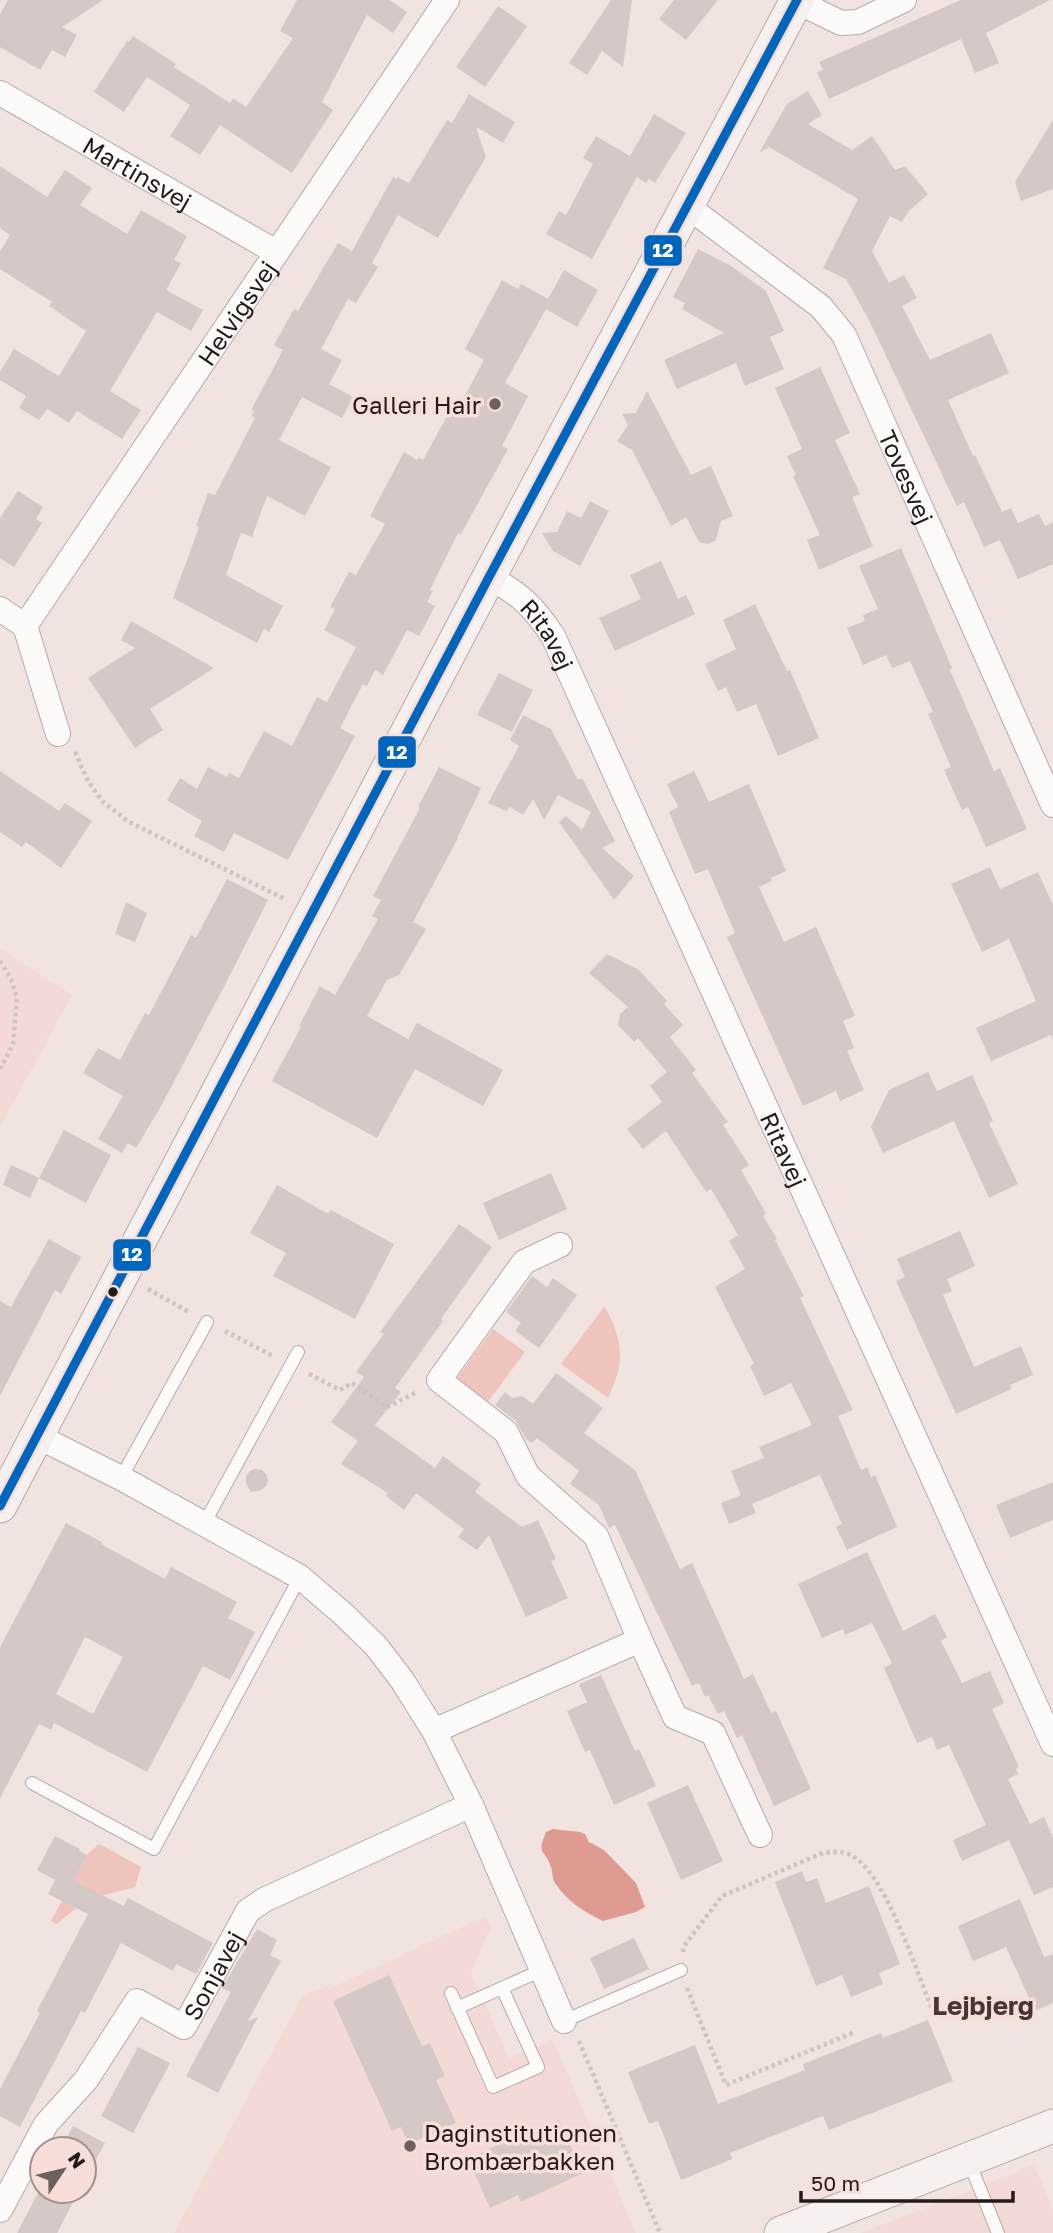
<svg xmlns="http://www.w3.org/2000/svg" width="1053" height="2233" viewBox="0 0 1053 2233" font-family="'Golos Text',sans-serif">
  <rect width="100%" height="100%" fill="#f1e3e0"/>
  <g fill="#f4dad6">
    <polygon points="0,948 72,995 0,1127"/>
    <polygon points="486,1916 491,1926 471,1973 509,2058 553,2040 636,2233 174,2233 302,1997 327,1986 329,1989"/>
    <polygon points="1034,2165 1053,2209 1053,2233 861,2233"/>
  </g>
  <g fill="#eec4bd">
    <path d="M604,1307C616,1324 624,1351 618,1371C616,1380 612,1389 608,1398L561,1364Z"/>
    <polygon points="493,1329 525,1352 487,1403 456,1380"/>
    <polygon points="99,1844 141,1867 135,1887 86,1900 57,1924 51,1921 87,1855"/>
  </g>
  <path fill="#df9b91" d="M553,1829L580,1832L585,1834L589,1842L604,1850L636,1883L645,1907L636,1912L603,1921C584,1912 567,1901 555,1883C552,1878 553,1873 551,1867C545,1848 536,1856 546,1832Z"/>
  <g fill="#d4c9c6" fill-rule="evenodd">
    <polygon points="8,0 103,0 62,27 77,35 65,57 52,50 40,70 0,47 0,14"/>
    <polygon points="297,0 390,0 407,12 393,33 367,15 322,102 333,110 292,173 220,125 200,155 170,136 190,105 147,77 124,112 94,92 127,41 129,42 133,36 176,64 174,67 230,103 233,98 246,107 293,38 280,31"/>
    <polygon points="611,0 632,0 623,67 602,51 587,75 569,63"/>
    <polygon points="674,0 718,0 686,40 659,19"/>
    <polygon points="961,0 1050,0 986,33 999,63 975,73 961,39 829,99 817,72 823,70 819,62"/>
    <polygon points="498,6 527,26 485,87 456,67"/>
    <polygon points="808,91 822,115 808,124 852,150 872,136 895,170 905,166 928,194 908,212 902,222 890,216 872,251 889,283 904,275 917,298 902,306 930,360 991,333 1009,373 948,400 973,456 975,455 1002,512 1011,508 1018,523 1039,514 1045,526 1053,522 1053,564 1018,579 1000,540 984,547 964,502 957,506 870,322 846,279 823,268 858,199 769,147 759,153 787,104"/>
    <polygon points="469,94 515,122 503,143 476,127 486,157 438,238 398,215 372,263 378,267 356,303 348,299 321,349 342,360 329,384 353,397 342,418 302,397 279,440 331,467 305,516 267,496 252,537 241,533 226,575 283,606 269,632 264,629 257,643 173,598 199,527 196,526 208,493 215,495 255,418 251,416 254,411 251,410 283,350 274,345 294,309 298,311 338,243 352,251 393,177 397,179 398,177 409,183 447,120 452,123"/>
    <polygon points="654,114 686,133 655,183 649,179 646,183 637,177 592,259 546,234 559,211 566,215 593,164 583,158 596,136 630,156"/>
    <polygon points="1053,120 1053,189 1021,201 1015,182"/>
    <polygon points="0,166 47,197 65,170 92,188 80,205 127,234 141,210 187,236 174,260 181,263 166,290 203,310 191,331 157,312 110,391 141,410 122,439 77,411 69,423 47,409 39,420 19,408 26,396 0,380 0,372 14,349 59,376 86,331 49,306 52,302 0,269 0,251 10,235 0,228"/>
    <polygon points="698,249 731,266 766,291 784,331 770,337 784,369 745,386 736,363 677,389 664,360 724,333 682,309 685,303 673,297"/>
    <polygon points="564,270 598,290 577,327 546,309 505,383 528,396 502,446 508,449 461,534 458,533 430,590 433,591 427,602 435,606 419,636 407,630 383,675 375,670 367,686 363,684 340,728 355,736 288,860 234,833 224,852 194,836 202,821 167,800 180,778 197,789 208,767 227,777 229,773 239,778 264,731 292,746 317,697 327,702 356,647 324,630 335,609 330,607 349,572 356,575 385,524 370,516 404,452 417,460 419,457 423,460 456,400 461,403 484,360 465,349 502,280 518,289 521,284 548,299"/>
    <polygon points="820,367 850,433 835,440 860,494 852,497 873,546 819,570 807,540 820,535 793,476 796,475 787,456 802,449 775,388"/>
    <polygon points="647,391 691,475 711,466 733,516 721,521 716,540 708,544 699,542 686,517 671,526 632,450 617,441 628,425 622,414 636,413"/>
    <polygon points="18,491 43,507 36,519 42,523 14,567 0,558 0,518"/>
    <polygon points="590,501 609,511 580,566 553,551 542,533 557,532 567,511 581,518"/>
    <polygon points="901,548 952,668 950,670 994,771 1000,768 1027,829 986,847 968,807 962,810 944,770 951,767 928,714 933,712 910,661 892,668 886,655 863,665 847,628 865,621 863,615 878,609 859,566"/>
    <polygon points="661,561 678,599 686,595 695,614 615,651 599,618 641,599 630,575"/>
    <polygon points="755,604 787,671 790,670 819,738 778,756 756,704 737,712 726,687 718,691 705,664 736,649 723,620"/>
    <polygon points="131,621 214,668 150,709 163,730 135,748 88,678 135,648 121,640"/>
    <polygon points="499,673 533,690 512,732 477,715"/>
    <polygon points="523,715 551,729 578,780 582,778 615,841 602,848 634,876 614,900 559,822 566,816 582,830 591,812 558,795 544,820 533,799 523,815 510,807 506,811 488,803 519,746 510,740"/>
    <polygon points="439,767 481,788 457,838 458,838 413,922 426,929 399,975 387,980 367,1016 408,1039 417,1023 503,1070 483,1106 415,1069 377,1138 272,1081 301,1027 299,1026 320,986 335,995 378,919 372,916 381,900 373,896 420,808 418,807"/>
    <polygon points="0,771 59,811 65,803 92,821 61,868 26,842 22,847 0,832"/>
    <polygon points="694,771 709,802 749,784 786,871 771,878 772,881 759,887 784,942 816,927 855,1016 843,1021 854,1048 847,1051 864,1090 840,1101 836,1091 803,1106 727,937 735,933 708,869 695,874 669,812 678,807 667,784"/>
    <polygon points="990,867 1000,889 1038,872 1053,905 1053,1040 1051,1035 991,1061 976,1028 1036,1001 1009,939 982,952 951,884"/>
    <polygon points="227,879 268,900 227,981 160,1108 136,1148 128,1143 122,1153 98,1139 123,1096 83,1073 98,1048 120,1060 145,1013 149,1015 191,935 196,938"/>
    <polygon points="126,902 147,913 135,942 115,934"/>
    <polygon points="607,954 639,970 667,1001 664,1004 683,1025 670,1037 696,1070 692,1073 728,1122 723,1125 749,1165 741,1170 766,1213 763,1216 777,1239 775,1240 804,1296 800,1298 853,1410 838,1416 861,1470 867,1467 871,1477 875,1475 897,1527 847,1550 836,1527 842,1524 820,1475 752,1504 756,1513 729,1524 721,1503 741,1495 731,1471 764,1458 759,1447 812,1425 791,1383 764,1396 750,1366 754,1364 715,1287 745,1269 729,1241 738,1235 711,1189 706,1192 666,1131 643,1149 627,1129 662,1102 650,1086 667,1072 638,1038 634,1042 618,1025 620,1014 628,1007 589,973"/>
    <polygon points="928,1072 937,1091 972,1075 993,1121 989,1123 1018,1184 989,1198 954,1121 883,1153 871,1127 889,1090"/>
    <polygon points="64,1130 111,1155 86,1203 39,1178"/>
    <polygon points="11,1165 39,1178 30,1198 3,1185"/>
    <polygon points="551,1173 567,1209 499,1240 483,1203"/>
    <polygon points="277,1185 328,1214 331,1210 394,1244 355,1319 273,1276 286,1253 250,1233"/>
    <polygon points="459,1224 492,1247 441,1319 443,1321 395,1388 401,1392 375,1425 435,1468 443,1456 481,1484 475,1492 522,1527 538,1520 556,1559 551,1561 568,1598 526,1617 489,1535 477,1550 458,1537 464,1529 416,1493 404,1510 386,1496 388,1493 341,1464 358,1441 331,1422 364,1377 356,1372 384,1334 380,1332"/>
    <polygon points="960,1231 975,1266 947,1279 952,1291 943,1295 974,1367 1021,1346 1033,1375 1010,1385 1012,1389 956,1414 896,1281 905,1277 897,1259"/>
    <polygon points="49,1239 81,1257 61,1294 55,1290 0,1396 0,1301 11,1307"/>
    <polygon points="532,1276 547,1287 553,1278 577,1295 539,1348 515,1331 521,1323 506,1312"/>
    <polygon points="556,1373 603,1408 584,1433 635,1470 680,1569 692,1563 744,1679 753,1674 771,1713 776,1711 811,1789 774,1806 742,1735 737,1738 724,1711 718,1714 708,1695 705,1697 699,1683 692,1686 615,1525 609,1528 599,1505 570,1484 579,1471 537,1438 532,1443 526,1439 516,1421 495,1405 505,1392 512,1398 522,1396 533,1404"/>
    <polygon points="255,1469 262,1470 266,1474 268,1480 266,1486 261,1490 251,1492 246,1483 246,1476 250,1471"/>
    <polygon points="1053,1482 1053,1520 1010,1538 996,1505"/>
    <path d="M66,1523L102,1542L101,1544L165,1579L171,1567L237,1602L228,1618L255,1632L230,1680L203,1666L147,1772L54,1723L51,1730L39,1724L0,1798V1647ZM85,1637L123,1657L93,1714L56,1694Z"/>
    <polygon points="867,1552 903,1631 935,1614 947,1637 941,1641 962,1683 990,1671 1004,1703 992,1709 1019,1767 1016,1768 1018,1774 1008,1779 1030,1824 1044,1817 1053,1838 1053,1887 1034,1895 1009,1840 962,1861 953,1840 986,1825 949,1745 937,1750 932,1737 917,1743 884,1668 892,1663 872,1623 845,1635 843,1629 822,1638 798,1584"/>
    <polygon points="601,1675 635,1751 639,1749 656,1786 614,1805 590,1750 585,1752 567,1711 587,1702 579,1684"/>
    <polygon points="688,1785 723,1861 681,1880 647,1803"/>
    <polygon points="55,1836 80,1849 79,1851 87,1855 73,1881 124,1906 128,1898 213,1943 196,1974 176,1964 173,1971 121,1943 85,2013 81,2011 20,2127 0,2116 0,2089 40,2013 37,2011 88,1914 48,1894 55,1880 37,1870"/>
    <polygon points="802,1871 806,1882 817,1878 826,1903 869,1886 900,1964 879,1973 883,1984 851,1997 842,1975 816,1986 775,1882"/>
    <polygon points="1020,1899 1044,1957 1053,1954 1053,2003 1035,2011 1006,1947 973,1961 958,1926"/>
    <polygon points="257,1929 277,1940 270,1955 281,1961 248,2021 258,2017 218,2093 186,2076 231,1992 222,1988"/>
    <polygon points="634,1938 649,1969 604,1989 590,1958"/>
    <polygon points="389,1975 422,2046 430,2043 445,2076 436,2080 456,2123 409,2144 401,2127 392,2131 333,2001"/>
    <polygon points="928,2020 953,2081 829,2130 823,2116 730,2153 732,2159 681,2180 658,2121 649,2124 628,2072 695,2045 718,2104 805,2070 803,2064 881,2033 883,2038"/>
    <polygon points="138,2047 170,2063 133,2133 101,2116"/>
    <polygon points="559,2120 583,2173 521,2202 518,2195 490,2208 468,2159 529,2130 531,2133"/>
    <polygon points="73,2126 105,2143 84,2181 84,2149 61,2149"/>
    <polygon points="42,2185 42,2191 79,2191 57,2233 17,2233"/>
  </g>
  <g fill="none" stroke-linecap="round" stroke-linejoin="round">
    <g stroke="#b6aba9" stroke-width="14">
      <g id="lane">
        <polyline points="121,1478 207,1322"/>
        <polyline points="204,1524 298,1352"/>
        <polyline points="32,1783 154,1849 300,1577"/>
        <polyline points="451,1993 493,2087 538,2067 502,1988"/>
        <polyline points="457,2008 542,1970"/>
        <polyline points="564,2021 681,1970"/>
        <polyline points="969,2162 998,2233"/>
      </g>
    </g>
    <g stroke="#b6aba9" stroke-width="26">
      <g id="street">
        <polyline points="796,1 841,23 858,22 904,0"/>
        <path id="s1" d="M0,93L276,252"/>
        <path id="s2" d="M687,206L821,307L844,335L1053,805"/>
        <path id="s3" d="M489,577C520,594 533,606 553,636L1053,1744"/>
        <polyline points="0,609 25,626 58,734"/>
        <path id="s4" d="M25,626L447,0"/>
        <polyline points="560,1245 524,1262 439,1380 506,1432 528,1476 596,1536 640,1640 675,1717 713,1733 760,1835"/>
        <polyline points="37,1436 121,1478 300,1577 342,1613 376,1646 402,1680 434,1731 471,1805 564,2021"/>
        <polyline points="434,1731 640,1640"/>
        <path id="s5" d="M0,2210L46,2124L86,2080L137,2001L184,2027L248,1911L264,1900L471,1805"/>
      </g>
    </g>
    <g stroke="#b6aba9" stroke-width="35">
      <g id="secondary">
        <polyline points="0,1506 489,577 797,0"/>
        <polyline points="781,2233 1053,2126"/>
      </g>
    </g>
    <g stroke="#cac6c5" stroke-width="4.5" stroke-dasharray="3.5 3.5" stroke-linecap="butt">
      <polyline points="75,752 88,781 102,801 129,822 285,899"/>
      <polyline points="0,961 11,979 17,998 13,1044 0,1069"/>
      <polyline points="148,1289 189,1312"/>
      <polyline points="225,1331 273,1356"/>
      <polyline points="309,1374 340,1390 352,1383 387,1407 417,1392"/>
      <path d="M683,1952L684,1946L722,1896L823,1853C835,1852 844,1850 854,1857C888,1879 917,1974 934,2014"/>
      <polyline points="687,1988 726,2085 855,2032"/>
      <polyline points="579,2041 660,2233"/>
    </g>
    <use href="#lane" stroke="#fdfbfa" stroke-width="12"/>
    <use href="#street" stroke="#fdfbfa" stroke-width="24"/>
    <use href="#secondary" stroke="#f6f0ef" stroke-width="33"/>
    <g stroke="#f8ded9" stroke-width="14">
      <polyline id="bus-1" points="0,1506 489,577 797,0"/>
    </g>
    <use href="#bus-1" stroke="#0065bd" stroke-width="9"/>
  </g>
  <g fill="#6c615f" stroke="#f8ded9" stroke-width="2.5">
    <circle cx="495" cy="404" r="7"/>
    <circle cx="410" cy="2146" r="7"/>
  </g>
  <circle fill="#241b19" stroke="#f8ded9" stroke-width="2.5" cx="113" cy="1292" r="6"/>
  <g text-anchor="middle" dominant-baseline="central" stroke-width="7" stroke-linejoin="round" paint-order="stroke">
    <g font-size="24" fill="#241b19" stroke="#f8ded9">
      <text stroke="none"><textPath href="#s1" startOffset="159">Martinsvej</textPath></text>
      <text stroke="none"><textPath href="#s4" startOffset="378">Helvigsvej</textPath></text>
      <text stroke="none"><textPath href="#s2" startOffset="359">Tovesvej</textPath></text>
      <text stroke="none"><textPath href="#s3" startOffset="84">Ritavej</textPath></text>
      <text stroke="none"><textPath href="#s3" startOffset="651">Ritavej</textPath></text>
      <text stroke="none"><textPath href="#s5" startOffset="364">Sonjavej</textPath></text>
    </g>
    <g font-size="24" fill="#241b19" stroke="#f8ded9" text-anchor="end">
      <text x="481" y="404">Galleri Hair</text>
      <text x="424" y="2132" text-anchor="start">Daginstitutionen<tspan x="424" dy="28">Brombærbakken</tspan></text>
    </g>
    <g font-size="26" font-weight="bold" fill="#493532" stroke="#f8ded9">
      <text x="983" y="2005">Lejbjerg</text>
    </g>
  </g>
  <g stroke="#f8ded9" stroke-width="2.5">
    <rect x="643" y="234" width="40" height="33" rx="7" fill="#0065bd"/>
    <rect x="377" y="735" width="40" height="34" rx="7" fill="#0065bd"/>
    <rect x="112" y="1238" width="40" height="34" rx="7" fill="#0065bd"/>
  </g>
  <g font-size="19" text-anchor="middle" font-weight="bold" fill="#fff">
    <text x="663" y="257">12</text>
    <text x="397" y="759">12</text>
    <text x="132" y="1261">12</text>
  </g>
  <g transform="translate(63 2170) rotate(55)"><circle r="33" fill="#f8ded9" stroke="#a3908c" stroke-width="2"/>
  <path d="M0-5L12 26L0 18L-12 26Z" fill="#6c615f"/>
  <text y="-10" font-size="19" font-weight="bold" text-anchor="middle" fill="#241b19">N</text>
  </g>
  <path d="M801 2191v10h212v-10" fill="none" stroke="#241b19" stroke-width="3.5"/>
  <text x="811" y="2191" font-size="21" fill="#241b19" stroke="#f8ded9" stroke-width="5" paint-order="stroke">50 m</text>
</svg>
